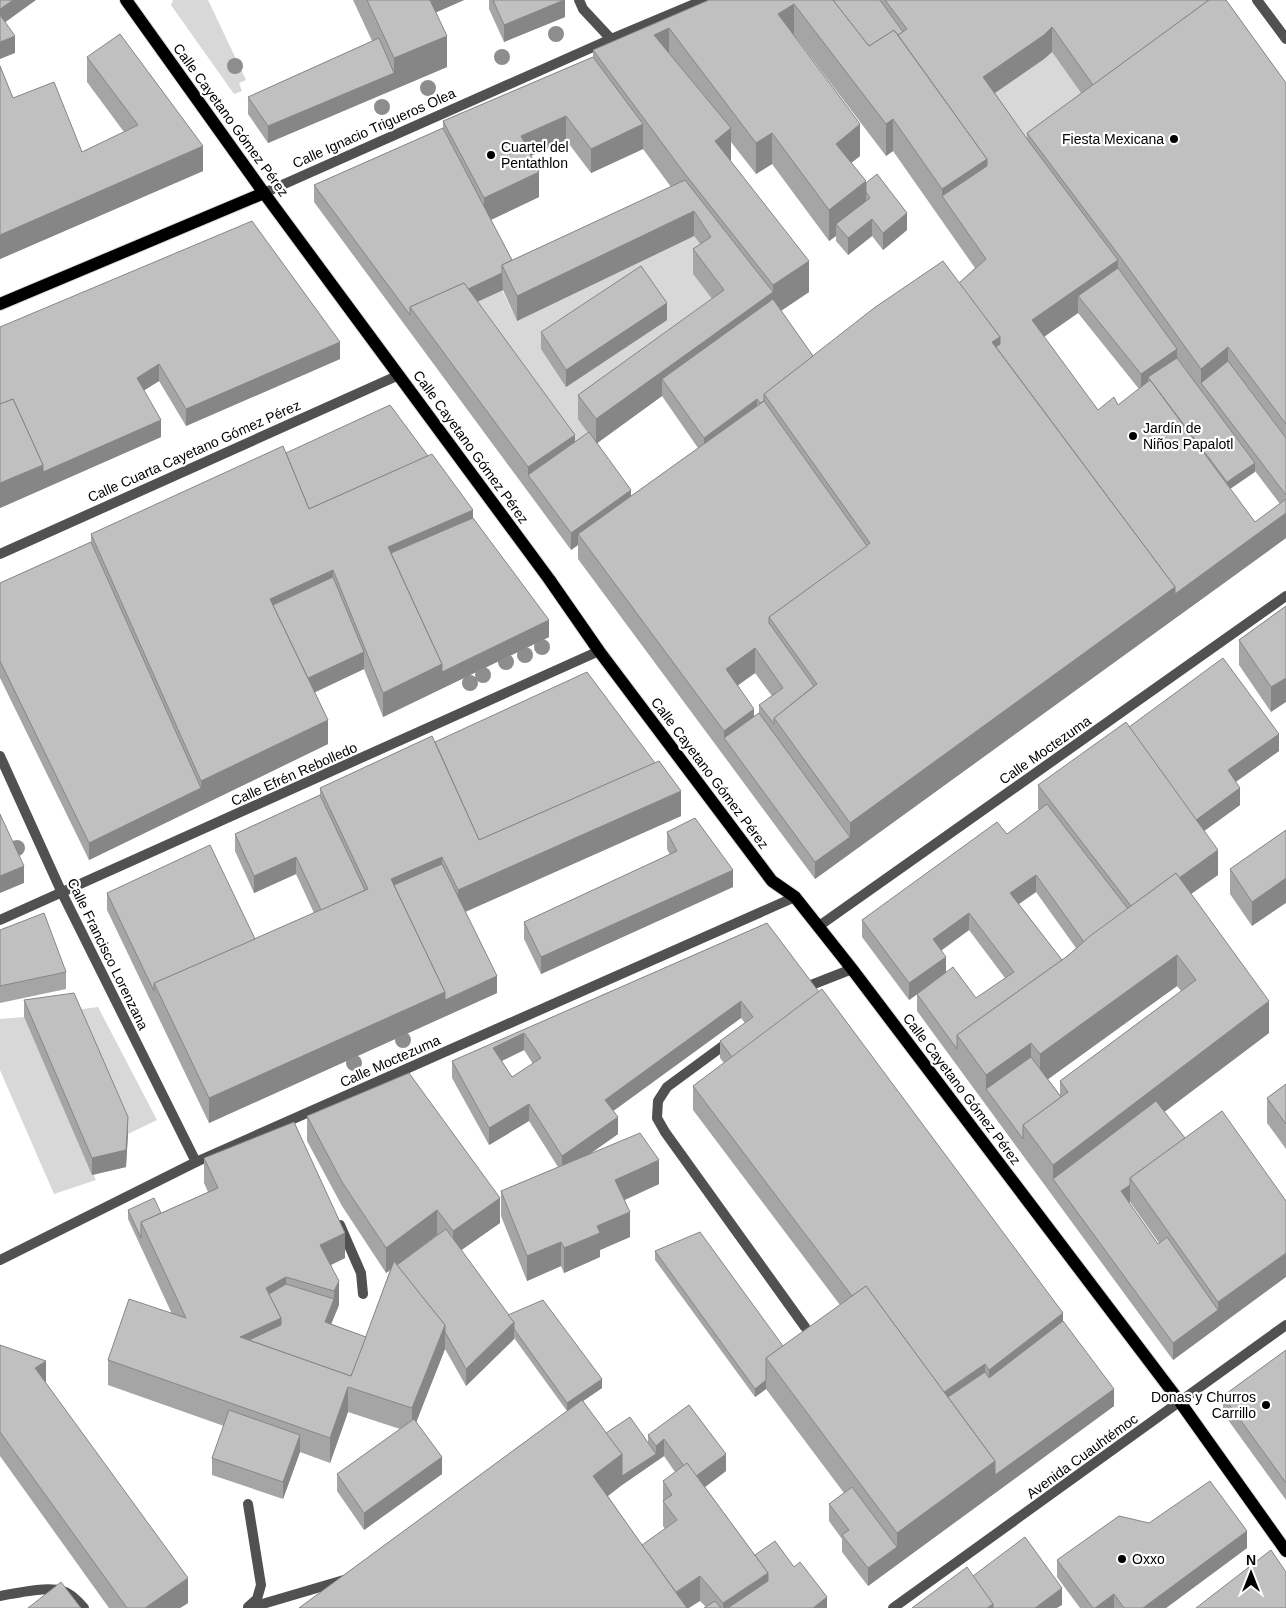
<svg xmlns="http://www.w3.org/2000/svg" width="1286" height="1608" viewBox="0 0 1286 1608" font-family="Helvetica,sans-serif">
  <rect width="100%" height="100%" fill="#fff"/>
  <g fill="#d8d8d8">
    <polygon points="173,0 208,0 246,80 239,83 242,91 234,94 171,5"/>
    <polygon points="1052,52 1096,114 1027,164 983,101 1043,59"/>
    <polygon points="694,236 711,261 693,274 724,315 579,419 596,444 575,459 464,308 502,290 517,321"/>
    <polygon points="98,1007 157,1120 128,1134 74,1010"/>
    <polygon points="24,1017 96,1180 54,1194 0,1070 0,1019"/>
  </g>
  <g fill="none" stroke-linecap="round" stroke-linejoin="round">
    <g stroke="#dbdbdb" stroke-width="14">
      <g id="primary">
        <polyline points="126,0 264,193 549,579 599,651 772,881 795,897 852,969 1180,1402 1286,1551"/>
        <polyline points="0,304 264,193"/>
      </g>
    </g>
    <g stroke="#515151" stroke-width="10">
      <polyline points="579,0 583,9 611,39"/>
      <polyline points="801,989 852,969"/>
      <polyline points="731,1040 667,1087 658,1101 657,1118 665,1132 805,1327"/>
      <polyline points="340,1225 361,1273 363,1294"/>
      <path d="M0,1596C17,1593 46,1586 63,1591C71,1593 79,1602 84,1608"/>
      <polyline points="248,1607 257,1599 261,1585 248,1504"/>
      <polyline points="249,1608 344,1580"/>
    </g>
    <g stroke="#515151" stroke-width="10">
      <polyline points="0,554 399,375"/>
      <polyline points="0,756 62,893 196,1162"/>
      <polyline points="0,920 599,651"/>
      <polyline points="819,926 1286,596"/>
      <polyline points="0,1260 196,1162 795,897"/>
      <polyline points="893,1608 1286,1325"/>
    </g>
    <g stroke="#515151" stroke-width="10">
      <polyline points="1257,0 1286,39"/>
      <polyline points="264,193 611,39 704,0"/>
    </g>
    <use href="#primary" stroke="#000" stroke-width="12"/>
  </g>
  <g fill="#8d8d8d">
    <circle cx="556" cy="34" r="8"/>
    <circle cx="502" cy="57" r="8"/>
    <circle cx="235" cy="66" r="8"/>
    <circle cx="428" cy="88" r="8"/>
    <circle cx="382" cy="107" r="8"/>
    <circle cx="542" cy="647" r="8"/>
    <circle cx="525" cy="655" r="8"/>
    <circle cx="506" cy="662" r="8"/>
    <circle cx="483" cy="675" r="8"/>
    <circle cx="470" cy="683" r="8"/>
    <circle cx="17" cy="848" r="8"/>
    <circle cx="403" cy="1040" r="8"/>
    <circle cx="354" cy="1063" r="8"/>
  </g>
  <g fill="#a5a5a5" fill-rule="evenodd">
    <polygon points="353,0 464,0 436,12 447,67 268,143 248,114 248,97 372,41"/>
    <polygon points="489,0 565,0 565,17 504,42 489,9"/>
    <path d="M709,0H1226L1286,83V538L815,879L578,559V545L571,550L314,202V185L443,128V121L593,57V50ZM794,35L886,156L893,151L975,268L959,283L813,356L781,311L809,292L730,161L731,160V142L756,174L772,164L829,241L836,236V241L848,255L872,236L883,250L907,230L866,183L851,163L860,156ZM1052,52L1081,93L1027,133V139L995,93L1044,59ZM566,140L591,173L643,149L671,187L512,260L491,220L539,197L531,156ZM694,236L700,244L693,249V274L712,299L578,395V419L588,433L575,442L477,302L503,290L517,321ZM1078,313L1139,389L1118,405L1098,410L1044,337ZM662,396L698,448L631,496L597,443ZM1255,471L1280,504L1255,522L1230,489ZM755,673L772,696L759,705V713L754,716L738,685Z"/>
    <polygon points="87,57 203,171 0,259 0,66 13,98 82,152 124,132 87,82"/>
    <polygon points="667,320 566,387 541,349 541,332"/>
    <polygon points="0,327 340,359 186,426 159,381 144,390 161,437 0,508"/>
    <polygon points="286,453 473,518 549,637 383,717 364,669 315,692 328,744 89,860 0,678 0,583 91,542 91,534"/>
    <polygon points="1286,606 1271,712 1239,665 1239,640"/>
    <path d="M1129,727L1279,751L1236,782L1240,805L1204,831L1218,875L1191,894L1269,1033L1164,1112L1185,1138L1222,1111L1218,1327L1173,1360L917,1011V994L909,1000L862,937V920L1007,834L1039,810L1038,809V785ZM1036,892L1076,948L1062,960L1019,904ZM969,930L1005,978L976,998L946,972L941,951ZM1177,986L1181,991L1060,1081V1095L1048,1079ZM1130,1202L1159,1243L1158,1244L1129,1203Z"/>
    <polygon points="435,742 681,816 465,912 497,993 209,1123 107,910 107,893 255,939 314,913 296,874 254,893 235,851 235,834 320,795 320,788"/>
    <polygon points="1286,830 1252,926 1230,894 1230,869"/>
    <polygon points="667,832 733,887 541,974 524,939 524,922 670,855 667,849"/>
    <path d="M767,923L1063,1321L1114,1406L868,1586L842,1552V1539L829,1521V1504L844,1493L766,1389L755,1397L655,1260V1251L783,1346L840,1305L693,1110V1086L724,1063L720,1058V1041L745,1023L741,1018L613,1111L618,1134L590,1154L659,1184L625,1200L630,1237L600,1250V1257L564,1273L561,1266L527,1281L501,1216V1191L558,1167L529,1121L489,1145L452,1078V1061ZM524,1050L533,1064L512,1077L502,1061Z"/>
    <polygon points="0,930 66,972 66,989 0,1003"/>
    <polygon points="24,1000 128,1134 126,1167 92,1175 24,1017"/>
    <polygon points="1286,1084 1286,1149 1267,1123 1267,1098"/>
    <path d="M307,1116L500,1223L461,1250L508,1315L602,1388L583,1401L606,1433L648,1443V1435L689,1405L726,1471L705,1487L755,1555L794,1567L827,1608H704L706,1607L700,1601L299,1608L567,1411L514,1338V1339L466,1386L445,1349L416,1422L442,1474L364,1530L337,1491V1474L400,1429L348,1412L330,1463L300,1452L283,1499L212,1475V1458L224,1426L108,1385V1360L172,1314L128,1219V1210L161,1213L208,1192L204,1183V1158L345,1258L331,1265L339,1305L331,1324L366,1337L390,1270L386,1273L342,1206L307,1141ZM437,1235H438L397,1265ZM664,1456L675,1472L663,1481V1526L665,1529L642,1545L608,1496L622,1485Z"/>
    <polygon points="0,1345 46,1383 188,1603 180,1608 109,1608 0,1456"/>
    <polygon points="1286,1350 1286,1500 1223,1413 1223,1396"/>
    <polygon points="1247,1548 1166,1608 1080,1608 1057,1577 1057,1560"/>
  </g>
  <g fill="#868686">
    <polygon points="13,0 36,0 0,26 0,9"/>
    <polygon points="419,0 464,0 419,20"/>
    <polygon points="565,0 565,17 504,42 504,25"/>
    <polygon points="794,4 794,35 778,46 778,14"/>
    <polygon points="1052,27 1052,52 1044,59 983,101 983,77"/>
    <polygon points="669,28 669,59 654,35"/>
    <polygon points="15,36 15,53 0,59 0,42"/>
    <polygon points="447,36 447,67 268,143 268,126 394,73 394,58"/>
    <polygon points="566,116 566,140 521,160 521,136"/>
    <polygon points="893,119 893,151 886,156 886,124"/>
    <polygon points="643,124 643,149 591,173 591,149"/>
    <polygon points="860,124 860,156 836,175 836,144"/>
    <polygon points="731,128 731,160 715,172 715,141"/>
    <polygon points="772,133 772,164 756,174 756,143"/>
    <polygon points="203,146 203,171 0,259 0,235"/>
    <polygon points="987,159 987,191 942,196 942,189"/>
    <polygon points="539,172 539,197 484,223 484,198"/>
    <polygon points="866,181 866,213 836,224 836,236 829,241 829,210"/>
    <polygon points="694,211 694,236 517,321 517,296"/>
    <polygon points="907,213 907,230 883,250 883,233"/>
    <polygon points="872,219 872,236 848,255 848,238"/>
    <polygon points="1118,260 1118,285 1078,296 1078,313 1032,345 1032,320"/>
    <polygon points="809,261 809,292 773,316 662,379 662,396 596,444 596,419 773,292 773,285"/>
    <polygon points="502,273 503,290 424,326 415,313"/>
    <polygon points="667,303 667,320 566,387 566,370"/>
    <polygon points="1000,337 1000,359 992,342"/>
    <polygon points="340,342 340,359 186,426 186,409"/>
    <polygon points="1228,347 1228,378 1201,383 1201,369"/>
    <polygon points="1177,349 1177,366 1148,377 1148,386 1141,391 1141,374"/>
    <polygon points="159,364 159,381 137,395 137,378"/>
    <polygon points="757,399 757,416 704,455 704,438"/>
    <polygon points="161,420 161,437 0,508 0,483 43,465"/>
    <polygon points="575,435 575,459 528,475 528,467"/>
    <polygon points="1255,463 1255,472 1227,491 1227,482"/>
    <polygon points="631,490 631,507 578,534 578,545 571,550 571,533"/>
    <polygon points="473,510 473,535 388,555 388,547"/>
    <polygon points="1286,513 1286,538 815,879 815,862 850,837 850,823 1175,587"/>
    <polygon points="333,570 333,594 277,620 270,599"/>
    <polygon points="549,620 549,637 383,717 383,693 442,664"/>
    <polygon points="755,648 755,673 726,694 726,669"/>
    <polygon points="364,652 364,669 305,697 305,680"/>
    <polygon points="1286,678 1286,702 1271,712 1271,687"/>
    <polygon points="754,709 754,733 724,738 724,731"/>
    <polygon points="328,720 328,744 89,860 89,843 201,788 201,781"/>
    <polygon points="1279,734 1279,751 1228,787 1228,770"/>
    <polygon points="1240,788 1240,805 1193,839 1193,822"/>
    <polygon points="681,791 681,816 458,915 458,890"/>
    <polygon points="1218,850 1218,875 1134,934 1134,910"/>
    <polygon points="296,857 296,874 254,893 254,876"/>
    <polygon points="442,857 442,882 391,886 391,879"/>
    <polygon points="24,866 24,883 0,893 0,876"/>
    <polygon points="733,870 733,887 541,974 541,957"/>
    <polygon points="1036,875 1036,892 1010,910 1010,893"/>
    <polygon points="1286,878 1286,903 1252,926 1252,902"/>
    <polygon points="969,913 969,930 933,956 933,939"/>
    <polygon points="1177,955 1177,986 1040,1085 1040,1054"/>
    <polygon points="946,957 946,974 909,1000 909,983"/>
    <polygon points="497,976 497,993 209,1123 209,1098 445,992"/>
    <polygon points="741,1001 741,1018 605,1117 605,1100"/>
    <polygon points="1269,1001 1269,1033 1061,1190 1053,1179 1053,1196 1053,1165"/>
    <polygon points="524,1033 524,1050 493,1065 493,1048"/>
    <polygon points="1031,1043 1031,1074 986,1089 986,1075"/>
    <polygon points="529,1104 529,1121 489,1145 489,1128"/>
    <polygon points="128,1117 128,1134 126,1167 92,1175 92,1158"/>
    <polygon points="618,1117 618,1134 562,1173 562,1156"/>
    <polygon points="659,1160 659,1184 615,1204 615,1180"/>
    <polygon points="1130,1185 1130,1202 1121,1208 1121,1191"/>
    <polygon points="500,1198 500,1223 453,1256 453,1231"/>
    <polygon points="437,1210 437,1235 386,1273 386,1248"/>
    <polygon points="630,1212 630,1237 600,1250 600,1257 564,1273 564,1248 597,1226"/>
    <polygon points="345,1233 345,1258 320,1270 320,1245"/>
    <polygon points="561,1242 561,1266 527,1281 527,1256"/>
    <polygon points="1286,1253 1286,1277 1173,1360 1173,1343 1218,1310 1218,1302"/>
    <polygon points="286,1277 286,1301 272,1309 266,1288"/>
    <polygon points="339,1281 339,1305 325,1339 325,1322 334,1299 334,1291"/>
    <polygon points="1063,1313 1063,1338 989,1395 989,1370"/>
    <polygon points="281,1318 281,1342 261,1352 240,1337"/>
    <polygon points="514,1322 514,1339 466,1386 466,1369"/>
    <polygon points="445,1325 445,1349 412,1433 412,1408"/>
    <polygon points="46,1361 46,1386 35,1368"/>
    <polygon points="985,1364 985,1389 941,1402 941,1395"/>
    <polygon points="602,1379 602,1388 567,1412 567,1403"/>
    <polygon points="766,1380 766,1389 755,1397 755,1389"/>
    <polygon points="348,1387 348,1412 330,1463 330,1438"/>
    <polygon points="1114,1389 1114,1406 868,1586 868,1568 897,1547 897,1533 995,1461"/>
    <polygon points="300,1435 300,1452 283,1499 283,1482"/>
    <polygon points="664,1439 664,1456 622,1485 593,1507 593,1476 622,1454 656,1454 656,1446"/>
    <polygon points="726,1454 726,1471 693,1496 693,1478"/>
    <polygon points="442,1457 442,1474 364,1530 364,1513"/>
    <polygon points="1247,1531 1247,1548 1166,1608 1143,1608"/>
    <polygon points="768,1573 768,1598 753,1608 723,1608 723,1603"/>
    <polygon points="700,1576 700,1601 689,1608 673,1608 673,1595"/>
    <polygon points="188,1578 188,1603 180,1608 145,1608"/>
    <polygon points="1062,1588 1062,1605 1057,1608 1035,1608"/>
    <polygon points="1114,1594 1114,1608 1095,1608"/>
    <polygon points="827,1597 827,1608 813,1608"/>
    <polygon points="993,1604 993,1608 987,1608"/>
  </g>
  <g fill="#c0c0c0" stroke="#868686" fill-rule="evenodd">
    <polygon points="0,0 13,0 0,9"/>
    <polygon points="367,0 430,0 447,36 394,58"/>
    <polygon points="493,0 564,0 504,25"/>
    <polygon points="709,0 833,0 869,46 894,30 987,159 942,189 893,119 886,124 794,4 778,14 860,124 836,144 866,181 829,210 772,133 756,143 669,28 654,35 731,128 715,141 809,261 773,285 685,174 593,50"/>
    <polygon points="833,0 880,0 903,32 898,35 894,30 869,46"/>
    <polygon points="885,0 1209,0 1093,85 1052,27 1044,35 983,77 1027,139 1118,260 1032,320 1098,410 1114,397 1118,405 1150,380 1255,522 1286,499 1286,513 1175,594 1175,587 996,347 1000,344 1000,337 959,283 986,259 942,196 987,166 987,159 898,35 907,29"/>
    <polygon points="1209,0 1226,0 1286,83 1286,424 1228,347 1201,369 1121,258 1027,133"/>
    <polygon points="0,15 15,36 0,42"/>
    <polygon points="120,34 203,146 0,235 0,66 13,98 54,82 82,152 138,125 87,57"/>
    <polygon points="379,38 394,73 268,126 248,97"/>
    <polygon points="593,57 643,124 591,149 566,116 521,136 539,172 484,198 443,121"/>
    <polygon points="443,128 512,260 502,265 502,273 468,289 464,283 410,307 410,315 314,185"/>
    <polygon points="877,174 907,213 883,233 872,219 848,238 836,224 870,198 866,192 866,183"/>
    <polygon points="685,180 773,292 596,419 578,395 724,290 693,249 711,237 694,211 517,296 502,265"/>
    <polygon points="252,221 340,342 186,409 159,364 137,378 161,420 43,472 43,465 13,399 0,404 0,327"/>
    <polygon points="943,261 1000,337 992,342 1175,587 850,823 774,718 817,684 769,617 870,543 764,394 874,308"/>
    <polygon points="641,266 667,303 566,370 541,332"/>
    <polygon points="1118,268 1177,349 1141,374 1078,296"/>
    <polygon points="464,283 575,435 528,467 410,307"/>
    <polygon points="773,299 813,356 764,394 764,401 760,403 757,399 704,438 662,379"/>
    <polygon points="1177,358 1255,463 1227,482 1148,377"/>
    <polygon points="1228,361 1286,438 1286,495 1201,383"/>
    <polygon points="13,399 43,465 0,483 0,404"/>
    <polygon points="764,401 867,546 769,617 769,623 814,686 774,718 774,724 759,705 783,688 755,648 726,669 754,709 724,731 578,534"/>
    <polygon points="390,405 428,456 309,509 286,453"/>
    <polygon points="589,432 631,490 571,533 528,475"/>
    <polygon points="283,446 309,509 432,454 473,510 388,547 442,664 383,693 333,570 270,599 328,720 201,781 91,534"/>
    <polygon points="473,518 549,620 442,672 442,664 391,553"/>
    <polygon points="91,542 201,788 89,843 0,661 0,583"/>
    <polygon points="333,577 364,652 308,678 273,605"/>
    <polygon points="1286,606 1286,678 1271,687 1239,640"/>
    <polygon points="1223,658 1279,734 1228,770 1240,788 1196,820 1129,727"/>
    <polygon points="587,672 655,763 479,840 435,742"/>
    <polygon points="759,713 850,837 815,862 724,738"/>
    <polygon points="1126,722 1218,850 1179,878 1176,873 1131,906 1038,785"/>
    <polygon points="432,736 479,840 659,761 681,791 458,890 442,857 391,879 445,992 209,1098 154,983 368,889 320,788"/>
    <polygon points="320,795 365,890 321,910 296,857 254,876 235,834"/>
    <polygon points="1047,804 1128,909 1084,942 1036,875 1010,893 1062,960 957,1035 957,1049 917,994 953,967 976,998 1014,972 969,913 933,939 946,957 909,983 862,920 997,822 1007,834"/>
    <polygon points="0,814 24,866 0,876"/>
    <polygon points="695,818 733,870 541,957 524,922 677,851 667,832"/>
    <polygon points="1286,830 1286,878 1252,902 1230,869"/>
    <polygon points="210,845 255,939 154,983 154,991 107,893"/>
    <polygon points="442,864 497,976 445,1000 445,992 394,885"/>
    <polygon points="1176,873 1269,1001 1053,1165 1023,1125 1068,1092 1060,1081 1196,980 1177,955 1040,1054 1031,1043 986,1075 957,1035 1069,955 1090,936"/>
    <polygon points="44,913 66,972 0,986 0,930"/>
    <path d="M767,923L819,992L732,1057L720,1041L753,1017L741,1001L605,1100L618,1117L562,1156L529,1104L489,1128L452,1061ZM524,1033L541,1058L512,1077L493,1048Z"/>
    <polygon points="822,989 1063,1313 989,1370 985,1364 944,1392 866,1286 852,1296 693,1086"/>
    <polygon points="74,993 128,1117 126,1150 92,1158 24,1000"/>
    <polygon points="1031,1057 1061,1097 1023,1125 1023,1139 986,1089"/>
    <polygon points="409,1073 500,1198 453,1231 437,1210 386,1248 342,1182 307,1116"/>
    <polygon points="1286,1084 1286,1124 1267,1098"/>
    <polygon points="1156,1101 1185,1138 1130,1178 1130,1185 1121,1191 1158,1244 1167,1237 1218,1310 1173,1343 1053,1179"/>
    <polygon points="1222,1111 1286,1201 1286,1253 1218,1302 1130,1178"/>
    <polygon points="294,1122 345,1233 320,1245 339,1281 334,1291 286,1277 266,1288 281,1318 240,1337 351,1376 394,1261 445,1325 412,1408 348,1387 330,1438 108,1360 129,1299 186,1318 141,1222 218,1188 204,1158"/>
    <polygon points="640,1133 659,1160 615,1180 630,1212 597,1226 600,1233 564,1248 561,1242 527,1256 501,1191"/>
    <polygon points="154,1198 161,1213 141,1222 141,1238 128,1210"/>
    <polygon points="446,1229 514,1322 466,1369 445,1332 445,1325 397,1265"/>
    <polygon points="700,1232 783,1346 766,1358 766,1380 755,1389 655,1251"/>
    <polygon points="286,1284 334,1299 325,1322 366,1337 351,1376 249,1340 281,1325 281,1318 269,1294"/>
    <polygon points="866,1286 995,1461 897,1533 766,1358"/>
    <polygon points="543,1300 602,1379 567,1403 514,1329 514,1322 508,1315"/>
    <polygon points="1063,1321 1114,1389 995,1475 995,1461 948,1397 985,1372 989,1378"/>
    <polygon points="0,1345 46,1361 35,1368 188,1578 145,1608 127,1608 0,1432"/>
    <polygon points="1286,1350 1286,1483 1223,1396"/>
    <polygon points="582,1400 622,1454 593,1476 687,1608 299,1608"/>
    <polygon points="689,1405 726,1454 696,1476 687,1463 684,1466 664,1439 656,1446 648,1435"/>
    <polygon points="229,1410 300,1435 283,1482 212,1458"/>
    <polygon points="630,1417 656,1454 622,1476 622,1454 606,1433"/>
    <polygon points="414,1419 442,1457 364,1513 337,1474"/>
    <polygon points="687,1463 768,1573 723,1603 700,1576 676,1592 642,1545 677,1520 663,1501 672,1495 663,1481"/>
    <polygon points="1210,1481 1247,1531 1143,1608 1124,1608 1114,1594 1095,1608 1093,1608 1057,1560 1119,1516 1149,1523"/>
    <polygon points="852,1487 897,1547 868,1568 842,1535 849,1530 829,1504"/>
    <polygon points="1025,1537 1062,1588 1035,1608 993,1608 993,1604 973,1576"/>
    <polygon points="775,1541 794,1567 800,1562 827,1597 813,1608 728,1608 768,1581 768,1573 755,1555"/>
    <polygon points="1271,1550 1286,1572 1286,1608 1196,1608"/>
    <polygon points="967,1567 993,1604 987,1608 912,1608"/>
    <polygon points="61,1582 81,1608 28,1608"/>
    <polygon points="715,1601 721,1608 704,1608"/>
  </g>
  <g fill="#000" stroke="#fff" stroke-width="2">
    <circle cx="1174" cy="139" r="5"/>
    <circle cx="491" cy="155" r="5"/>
    <circle cx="1133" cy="436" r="5"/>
    <circle cx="1266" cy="1405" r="5"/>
    <circle cx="1122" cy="1559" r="5"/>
  </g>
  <g text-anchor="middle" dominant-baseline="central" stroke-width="4.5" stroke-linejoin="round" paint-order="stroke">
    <g font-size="14" fill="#000" stroke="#fff">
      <text transform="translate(231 120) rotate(54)">Calle Cayetano Gómez Pérez</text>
      <text transform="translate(374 128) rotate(-24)">Calle Ignacio Trigueros Olea</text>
      <text transform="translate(471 447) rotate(54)">Calle Cayetano Gómez Pérez</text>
      <text transform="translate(194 451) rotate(-24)">Calle Cuarta Cayetano Gómez Pérez</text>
      <text transform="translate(1045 750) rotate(-35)">Calle Moctezuma</text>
      <text transform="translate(710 773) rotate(53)">Calle Cayetano Gómez Pérez</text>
      <text transform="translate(294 774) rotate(-24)">Calle Efrén Rebolledo</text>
      <text transform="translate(108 954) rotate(64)">Calle Francisco Lorenzana</text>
      <text transform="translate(390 1061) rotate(-24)">Calle Moctezuma</text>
      <text transform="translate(962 1089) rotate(53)">Calle Cayetano Gómez Pérez</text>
      <text transform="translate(1082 1456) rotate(-36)">Avenida Cuauhtémoc</text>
    </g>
    <g font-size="14" fill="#000" stroke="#fff" text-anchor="start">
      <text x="1164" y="139" text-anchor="end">Fiesta Mexicana</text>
      <text x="501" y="147">Cuartel del<tspan x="501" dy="16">Pentathlon</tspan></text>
      <text x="1143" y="428">Jardín de<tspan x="1143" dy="16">Niños Papalotl</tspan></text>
      <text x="1256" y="1397" text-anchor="end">Donas y Churros<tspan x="1256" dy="16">Carrillo</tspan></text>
      <text x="1132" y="1559">Oxxo</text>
    </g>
  </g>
  <g transform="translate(1251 1573)" stroke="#ffffff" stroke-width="4" paint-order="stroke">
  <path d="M0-4L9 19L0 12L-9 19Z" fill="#000000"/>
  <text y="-8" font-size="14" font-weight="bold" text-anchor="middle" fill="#000000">N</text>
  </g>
</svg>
